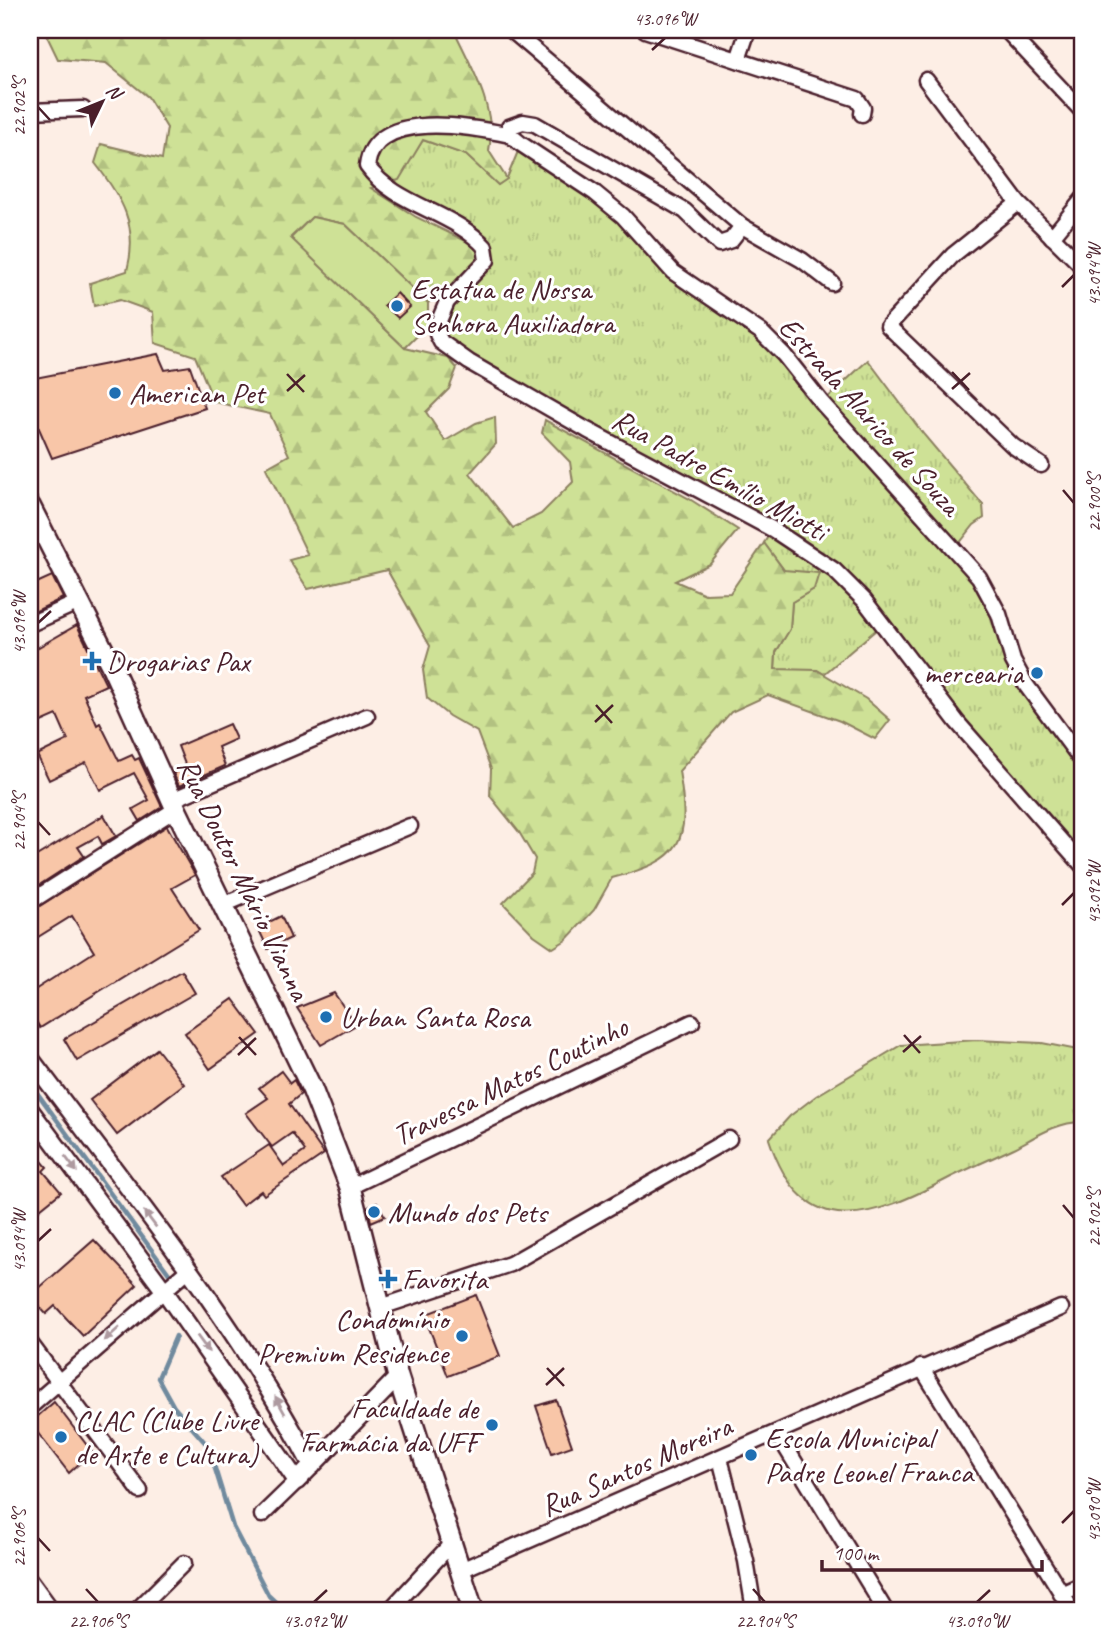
<svg xmlns="http://www.w3.org/2000/svg" width="1113" height="1640" viewBox="0 0 1113 1640" font-family="Caveat,sans-serif">
  <defs>
    <pattern id="grass-tufts" width="24" height="20" patternUnits="userSpaceOnUse" patternTransform="scale(1.75)"><rect width="24" height="20" fill="#cee196"/><path d="M3 7l-1-3M5 7V3M7 7l1-3M15 17l-1-3M17 17v-4M19 17l1-3" fill="none" stroke="#b2c181"/></pattern>
    <pattern id="forest-firs" width="22" height="20" patternUnits="userSpaceOnUse" patternTransform="scale(1.75)"><rect width="22" height="20" fill="#cee196"/><path d="M5 1l3.5 6h-7zM16 11l3.5 6h-7z" fill="#b2c181"/></pattern>
  </defs>
  <rect width="100%" height="100%" fill="#fdeee5"/>
  <filter id="ink" filterUnits="userSpaceOnUse"><feTurbulence type="fractalNoise" baseFrequency=".0143" numOctaves="2"/><feDisplacementMap in="SourceGraphic" scale="14" xChannelSelector="R" yChannelSelector="G"/><feConvolveMatrix kernelMatrix="1 2 1 2 8 2 1 2 1" color-interpolation-filters="sRGB"/></filter>
  <g filter="url(#ink)">
    <g fill="url(#grass-tufts)" stroke="#8c8060" stroke-width="2">
      <polygon points="423,140 466,155 498,185 507,178 521,144 556,166 658,254 740,318 823,402 868,360 924,435 983,505 984,518 974,525 955,549 979,577 1013,661 1083,762 1083,866 883,624 824,674 817,670 775,670 776,652 790,629 792,602 814,589 784,570 764,543 772,530 447,347 438,323 482,267 485,247 391,189"/>
      <path d="M977,1040L1042,1043L1083,1051V1122C1059,1121 1035,1137 1014,1148C993,1158 972,1167 951,1177C873,1218 804,1246 769,1139L790,1116L816,1096L901,1045Z"/>
    </g>
    <path fill="url(#forest-firs)" stroke="#8c8060" stroke-width="2" d="M44,30H454C471,66 497,109 489,151L507,179L498,185L466,155L423,140L399,180L371,188L416,217L468,242L481,253L469,276L428,303L345,224L312,217L291,237L405,348L448,358L457,368L449,389L426,412L445,441L476,423L495,417L496,444L470,473L513,528L541,514L573,482L570,462L542,433L545,420L688,498L738,530L710,564L675,581L705,594L730,593L764,543L784,570L819,573L814,589L792,602L790,629L776,652L775,669L817,670L866,699L890,720L875,739L840,721L768,695L731,712L679,771C691,842 683,860 612,878L594,910L566,940L553,948L534,935L503,903L532,873L535,859L519,832L490,796L491,769L477,732L449,716L427,698L423,670L430,646L387,570L308,589L289,560L308,555L266,468L289,455L270,414L214,402L195,356L155,343L153,312L120,300L94,306L90,283L127,271C139,225 122,198 95,163L101,144L162,159L167,128L148,97L106,63L58,59Z"/>
    <polygon fill="#cee196" stroke="#8c8060" stroke-width="2" points="312,217 345,224 428,303 428,325 405,348 291,238"/>
    <g fill="none" stroke-linecap="round" stroke-linejoin="round">
      <g stroke="#708a9e" stroke-width="4.5">
        <polyline points="30,1083 170,1275"/>
        <polyline points="176,1336 158,1378 174,1407 208,1446 233,1527 269,1596 284,1610"/>
      </g>
    </g>
    <g fill="#f8c6a8" stroke="#4a1f2b" stroke-width="2">
      <polygon points="397,293 410,307 398,318 384,305"/>
      <polygon points="158,354 165,370 190,366 205,408 52,458 30,408 30,379"/>
      <polygon points="52,576 63,598 30,614 30,586"/>
      <polygon points="77,625 106,685 84,695 97,725 100,723 119,761 132,755 135,760 139,758 162,807 140,821 133,809 149,800 134,773 100,790 86,762 49,780 37,755 68,740 57,715 30,727 30,683 35,681 30,670 30,652"/>
      <polygon points="229,724 236,739 218,747 225,766 179,786 173,773 186,767 178,746"/>
      <polygon points="104,815 116,836 102,844 98,836 78,847 84,856 30,891 30,860"/>
      <polygon points="167,826 195,875 172,888 199,930 40,1028 30,1011 30,993 94,952 72,916 30,942 30,912"/>
      <polygon points="281,916 291,938 268,949 260,932 263,925"/>
      <polygon points="182,971 195,993 77,1061 64,1039"/>
      <polygon points="334,993 356,1025 321,1045 297,1008"/>
      <polygon points="233,999 259,1034 210,1069 185,1033"/>
      <polygon points="157,1049 184,1084 117,1135 90,1100"/>
      <polygon points="281,1071 290,1083 294,1080 301,1094 289,1104 324,1154 264,1195 261,1191 242,1205 221,1177 269,1145 284,1166 305,1151 292,1133 272,1147 246,1113 268,1098 259,1088"/>
      <polygon points="30,1147 47,1167 43,1171 61,1192 35,1213 30,1206"/>
      <polygon points="377,1203 385,1216 371,1222 368,1207"/>
      <polygon points="94,1240 137,1285 83,1336 55,1306 46,1314 30,1296"/>
      <polygon points="476,1295 500,1356 448,1376 424,1315"/>
      <polygon points="556,1400 572,1446 552,1453 536,1406"/>
      <polygon points="54,1402 92,1452 69,1473 30,1423"/>
    </g>
    <g fill="none" stroke-linecap="round" stroke-linejoin="round">
      <g stroke="#4a1f2b" stroke-width="19">
        <g id="minor">
          <polyline points="511,30 742,226 802,260 832,283"/>
          <polyline points="645,30 857,99 863,108 862,114"/>
          <polyline points="1006,30 1083,112"/>
          <polyline points="738,60 748,30"/>
          <polyline points="926,80 1018,203 1083,267"/>
          <polyline points="30,111 83,109"/>
          <path d="M510,135C472,127 374,108 367,166C395,206 453,211 485,247L487,260L447,302L438,323L437,334L441,342L469,362L587,430L772,529L834,570L864,600L957,722L1083,866"/>
          <polyline points="1018,203 953,255 888,326 1013,446 1041,465"/>
          <polyline points="742,226 731,240 719,244 685,211 535,124 523,122 509,127 510,135 521,144 595,193 623,216 673,272 761,332 784,355 822,403 979,577 999,614 1013,661 1026,685 1083,762"/>
          <polyline points="1052,237 1083,199"/>
          <polyline points="30,624 79,602"/>
          <polyline points="172,800 367,716"/>
          <polyline points="30,902 176,809"/>
          <polyline points="223,905 410,826"/>
          <polyline points="350,1187 692,1022"/>
          <polyline points="381,1307 510,1264 729,1139"/>
          <polyline points="30,1343 140,1491"/>
          <polyline points="921,1367 1072,1610"/>
          <polyline points="30,1407 188,1270"/>
          <polyline points="777,1433 885,1610"/>
          <polyline points="720,1458 746,1561 754,1610"/>
          <polyline points="262,1515 297,1481"/>
          <polyline points="461,1570 1061,1308"/>
          <polyline points="30,1580 52,1610"/>
          <polyline points="1061,1594 1083,1584"/>
          <polyline points="137,1610 184,1563"/>
          <polyline points="390,1610 452,1543"/>
        </g>
      </g>
      <g stroke="#4a1f2b" stroke-width="21">
        <g id="tertiary">
          <path d="M30,1058C129,1190 235,1319 312,1466"/>
          <polyline points="30,1110 163,1289 297,1481 398,1377"/>
        </g>
      </g>
      <g stroke="#4a1f2b" stroke-width="24">
        <polyline id="secondary" points="30,506 111,665 176,809 312,1089 350,1187 398,1377 473,1610"/>
      </g>
      <use href="#minor" stroke="#fff" stroke-width="14"/>
      <use href="#tertiary" stroke="#fff" stroke-width="16"/>
      <use href="#secondary" stroke="#fff" stroke-width="19"/>
    </g>
    <defs><path id="oneway-solid" d="M-6-.8H1V-3.2L6.5 0L1 3.2V.8H-6Z" transform="scale(1.75)"/></defs>
    <g fill="#ae9aa0">
      <use href="#oneway-solid" transform="translate(71 1164) rotate(53)"/>
      <use href="#oneway-solid" transform="translate(150 1219) rotate(-127)"/>
      <use href="#oneway-solid" transform="translate(112 1334) rotate(138)"/>
      <use href="#oneway-solid" transform="translate(203 1344) rotate(54)"/>
      <use href="#oneway-solid" transform="translate(280 1405) rotate(-119)"/>
    </g>
  </g>
  <path fill="none" stroke="#4a1f2b" stroke-width="2.5" d="M652,50L665,38M38,107L50,120M1062,287L1074,275M952,372L969,390M287,374L304,392M952,389L970,373M287,391L305,375M1063,490L1074,503M38,623L51,611M596,705L612,723M595,722L613,705M38,822L50,835M1062,905L1074,893M904,1035L920,1053M239,1037L256,1055M903,1052L921,1036M238,1055L256,1038M1063,1205L1074,1218M38,1241L51,1229M547,1368L564,1386M546,1385L564,1368M1062,1523L1074,1511M38,1538L50,1551M86,1589L98,1602M753,1589L765,1602M314,1602L327,1590M977,1602L990,1590"/>
  <g fill="#1f6fb2" stroke="#fff" stroke-width="2.5">
    <circle cx="397" cy="306" r="7"/>
    <circle cx="115" cy="393" r="7"/>
    <path d="M88.5 650.5h7v7h7v7h-7v7h-7v-7h-7v-7h7z"/>
    <circle cx="1037" cy="673" r="7"/>
    <circle cx="326" cy="1017" r="7"/>
    <circle cx="374" cy="1212" r="7"/>
    <path d="M384.5 1268.5h7v7h7v7h-7v7h-7v-7h-7v-7h7z"/>
    <circle cx="462" cy="1336" r="7"/>
    <circle cx="492" cy="1425" r="7"/>
    <circle cx="61" cy="1437" r="7"/>
    <circle cx="751" cy="1455" r="7"/>
  </g>
  <g text-anchor="middle" dominant-baseline="central" stroke-width="6" stroke-linejoin="round" paint-order="stroke">
    <g font-size="30" fill="#4a1f2b" stroke="#fff" text-anchor="start">
      <text x="411" y="289">Estatua de Nossa<tspan x="411" dy="34">Senhora Auxiliadora</tspan></text>
      <text x="129" y="393">American Pet</text>
      <text x="106" y="661">Drogarias Pax</text>
      <text x="1023" y="673" text-anchor="end">mercearia</text>
      <text x="340" y="1017">Urban Santa Rosa</text>
      <text x="388" y="1212">Mundo dos Pets</text>
      <text x="402" y="1279">Favorita</text>
      <text x="448" y="1319" text-anchor="end">Condomínio<tspan x="448" dy="34">Premium Residence</tspan></text>
      <text x="478" y="1408" text-anchor="end">Faculdade de<tspan x="478" dy="34">Farmácia da UFF</tspan></text>
      <text x="75" y="1420">CLAC (Clube Livre<tspan x="75" dy="34">de Arte e Cultura)</tspan></text>
      <text x="765" y="1438">Escola Municipal<tspan x="765" dy="34">Padre Leonel Franca</tspan></text>
    </g>
    <g font-size="30" fill="#4a1f2b" stroke="#fff">
      <text transform="translate(870 416) rotate(48)">Estrada Alarico de Souza</text>
      <text transform="translate(720 475) rotate(29)">Rua Padre Emílio Miotti</text>
      <text transform="translate(244 879) rotate(64)">Rua Doutor Mário Vianna</text>
      <text transform="translate(510 1081) rotate(-26)">Travessa Matos Coutinho</text>
      <text transform="translate(636 1466) rotate(-24)">Rua Santos Moreira</text>
    </g>
  </g>
  <rect width="1113" height="1640" fill="none" stroke="#fff" stroke-width="77"/>
  <g transform="translate(102 102) rotate(47)" stroke="#ffffff" stroke-width="5" paint-order="stroke">
  <path d="M0-5L12 26L0 18L-12 26Z" fill="#4a1f2b"/>
  <text y="-10" font-size="19" font-weight="bold" text-anchor="middle" fill="#4a1f2b">N</text>
  </g>
  <path d="M822 1560v10h220v-10" fill="none" stroke="#4a1f2b" stroke-width="3.5"/>
  <text x="833" y="1560" font-size="21" fill="#4a1f2b" stroke="#ffffff" stroke-width="5" paint-order="stroke">100 m</text>
  <rect x="38" y="38" width="1036" height="1564" fill="none" stroke="#4a1f2b" stroke-width="2.5"/>
  <g font-size="18" text-anchor="middle" fill="#4a1f2b">
    <text x="665" y="25">43.096°W</text>
    <text transform="translate(19 107) rotate(-90)" y="6">22.902°S</text>
    <text transform="translate(1094 275) rotate(-90)" y="6">43.094°W</text>
    <text transform="translate(1094 503) rotate(-90)" y="6">22.900°S</text>
    <text transform="translate(19 623) rotate(-90)" y="6">43.096°W</text>
    <text transform="translate(19 822) rotate(-90)" y="6">22.904°S</text>
    <text transform="translate(1094 893) rotate(-90)" y="6">43.092°W</text>
    <text transform="translate(1094 1218) rotate(-90)" y="6">22.902°S</text>
    <text transform="translate(19 1241) rotate(-90)" y="6">43.094°W</text>
    <text transform="translate(1094 1511) rotate(-90)" y="6">43.090°W</text>
    <text transform="translate(19 1538) rotate(-90)" y="6">22.906°S</text>
    <text x="98" y="1627">22.906°S</text>
    <text x="314" y="1627">43.092°W</text>
    <text x="765" y="1627">22.904°S</text>
    <text x="977" y="1627">43.090°W</text>
  </g>
</svg>
